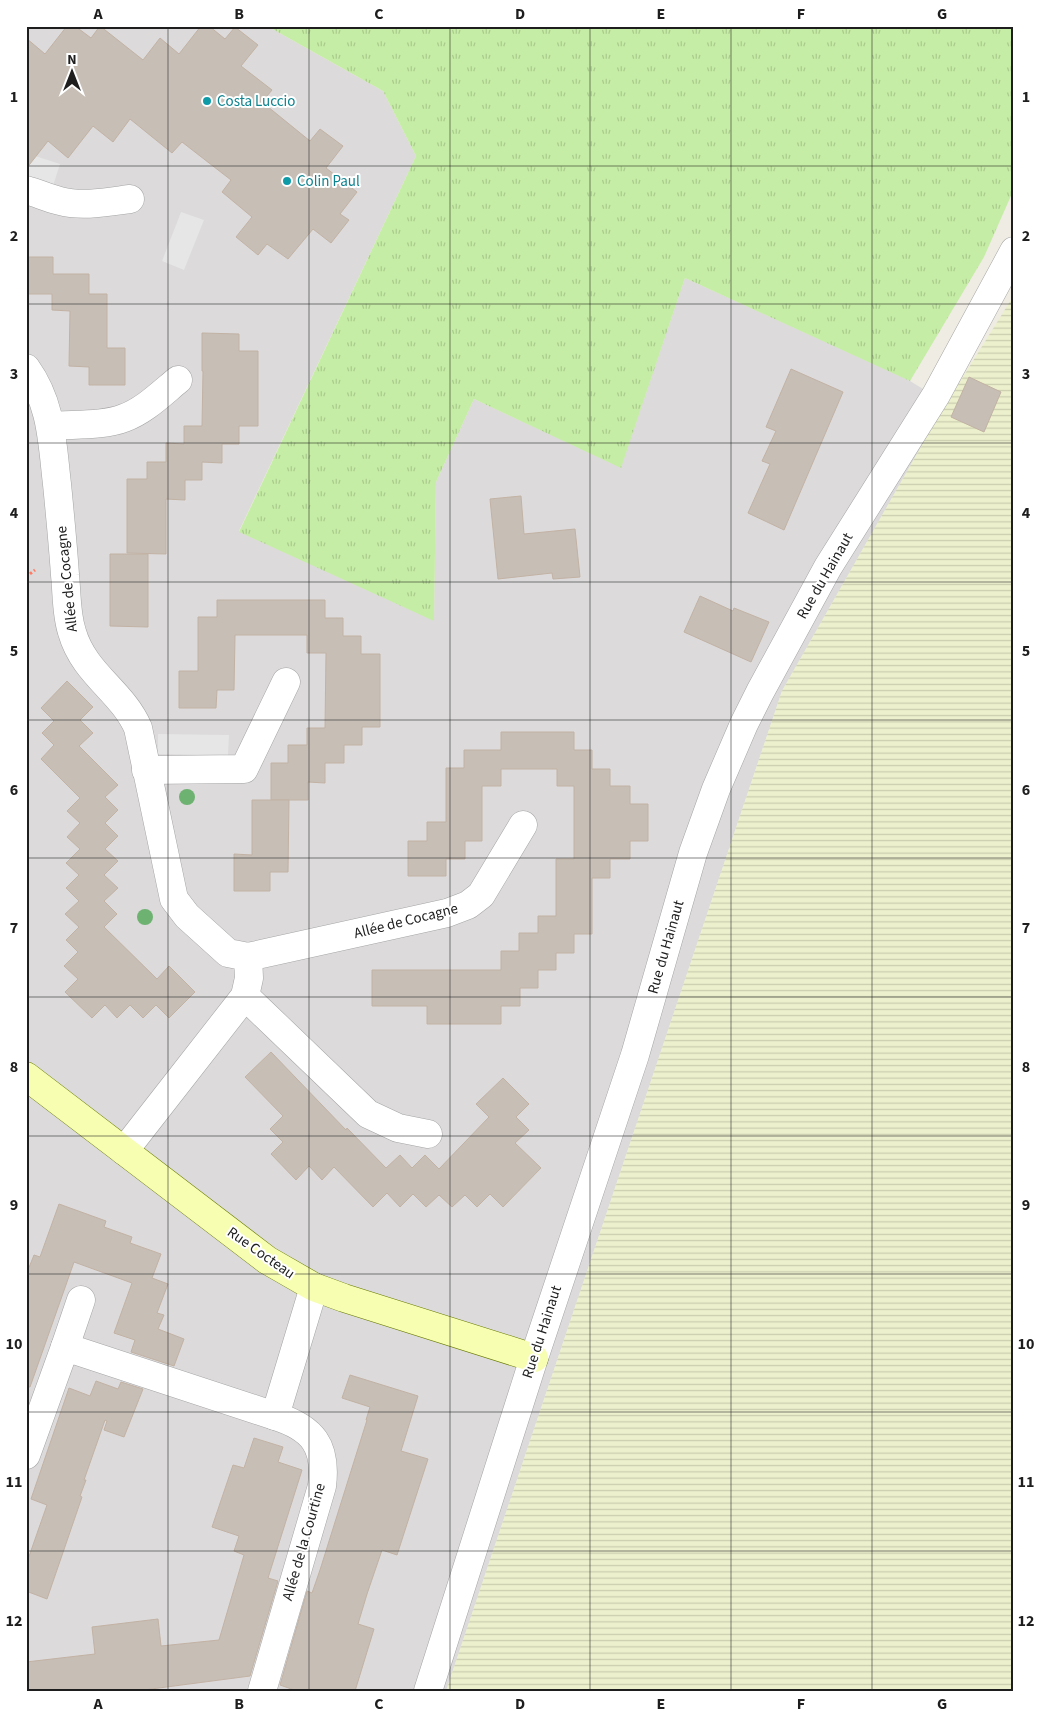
<svg xmlns="http://www.w3.org/2000/svg" width="1040" height="1717" viewBox="0 0 1040 1717" font-family="'Source Sans 3',sans-serif">
  <defs>
    <pattern id="farmland-rules" width="6" height="5" patternUnits="userSpaceOnUse" patternTransform="scale(1.25)"><rect width="6" height="5" fill="#ecf0cc"/><path d="M0 2.5h6" fill="none" stroke="#cacdaf"/></pattern>
    <pattern id="grass-tufts" width="24" height="20" patternUnits="userSpaceOnUse" patternTransform="scale(1.25)"><rect width="24" height="20" fill="#c6eda5"/><path d="M3 7l-1-3M5 7V3M7 7l1-3M15 17l-1-3M17 17v-4M19 17l1-3" fill="none" stroke="#aacb8e"/></pattern>
  </defs>
  <rect width="100%" height="100%" fill="#efece3"/>
  <polygon fill="#dcdada" points="26,26 267,26 383,91 416,156 239,531 434,620 436,482 474,399 621,467 685,278 890,371 910,381 946,403 782,691 446,1691 26,1691"/>
  <polygon fill="url(#farmland-rules)" points="1014,295 1014,1691 446,1691 782,691 938,417"/>
  <polygon fill="url(#grass-tufts)" points="267,26 1014,26 1014,189 984,257 910,381 685,278 621,468 474,399 436,482 434,621 239,532 416,156 383,91"/>
  <g fill="#e6e6e6">
    <polygon points="26,153 60,164 53,186 26,177"/>
    <polygon points="181,212 204,220 184,270 162,261"/>
    <polygon points="158,734 229,735 228,755 158,754"/>
  </g>
  <g fill="#c7beb6" stroke="#c2b2a4">
    <polygon points="67,26 75,26 91,38 100,26 143,60 160,38 179,54 201,26 209,26 225,39 235,27 258,45 241,66 272,90 262,102 310,141 320,129 343,146 326,168 357,192 340,214 349,220 331,243 313,229 288,259 267,244 258,255 236,237 252,217 222,192 231,180 182,142 172,153 130,119 113,142 93,126 68,158 48,141 26,169 26,38 45,54"/>
    <polygon points="26,257 53,257 53,274 89,274 89,294 107,294 107,348 125,348 125,385 89,385 89,367 69,366 70,311 52,310 52,294 26,294"/>
    <polygon points="202,333 239,334 239,351 258,351 258,426 239,426 239,444 222,444 222,463 202,462 202,480 185,480 185,500 166,499 166,554 127,553 127,479 147,479 147,462 166,462 166,443 184,444 184,426 202,426 203,371 202,371"/>
    <polygon points="791,369 843,392 784,530 748,513 770,464 762,461 776,431 766,427"/>
    <polygon points="969,377 1001,392 984,432 951,417"/>
    <polygon points="521,496 524,534 575,529 580,577 553,579 552,573 498,579 490,499"/>
    <polygon points="110,554 148,554 148,627 110,626"/>
    <polygon points="700,596 733,611 734,608 769,622 751,662 684,632"/>
    <polygon points="217,600 325,600 325,618 343,618 343,636 361,636 361,654 380,654 380,727 362,727 362,745 344,745 344,763 325,763 325,783 308,782 308,800 271,800 271,763 288,763 288,745 307,745 307,728 325,728 326,653 307,653 307,635 235,635 234,690 217,690 216,708 179,708 179,671 198,671 198,617 217,617"/>
    <polygon points="67,681 93,707 80,720 93,733 79,746 118,785 105,797 118,810 105,823 118,836 105,849 118,861 104,875 118,888 104,901 117,914 104,927 157,979 169,966 195,992 169,1018 156,1005 143,1018 130,1005 117,1018 105,1005 92,1018 65,992 78,979 64,966 78,952 66,940 79,927 65,914 79,901 66,888 79,875 66,863 80,849 67,837 80,823 67,811 80,798 41,759 54,745 42,733 54,721 41,708"/>
    <polygon points="501,732 574,732 574,750 592,750 592,769 610,769 610,786 630,786 630,804 648,804 648,841 630,841 630,859 610,859 610,878 592,878 592,934 574,934 574,953 556,953 556,970 538,970 538,988 520,988 520,1006 501,1006 501,1024 427,1024 427,1006 372,1006 372,970 501,970 501,951 519,951 519,933 538,933 538,916 556,916 556,859 574,859 574,786 557,786 557,769 501,769 501,786 482,786 482,841 465,841 465,859 446,859 446,876 408,876 408,841 427,841 427,822 446,822 446,768 464,768 464,750 501,750"/>
    <polygon points="252,800 289,800 288,872 270,872 270,891 234,891 234,854 252,855"/>
    <polygon points="271,1052 346,1130 347,1128 386,1168 400,1155 412,1168 425,1155 439,1169 489,1117 476,1104 503,1078 529,1104 516,1117 529,1130 515,1143 541,1168 503,1207 490,1194 477,1207 465,1195 452,1207 439,1195 426,1207 413,1194 400,1207 387,1193 373,1207 334,1167 322,1180 309,1166 296,1180 271,1154 283,1142 270,1129 283,1116 245,1077"/>
    <polygon points="59,1204 106,1221 104,1227 132,1237 130,1243 161,1254 152,1278 168,1284 157,1313 164,1315 158,1329 184,1339 174,1366 131,1352 135,1340 114,1333 132,1283 74,1262 30,1387 26,1387 26,1275 34,1255 40,1257"/>
    <polygon points="350,1375 418,1396 401,1451 428,1459 397,1555 382,1550 367,1594 358,1624 374,1629 355,1691 297,1691 280,1685 307,1591 312,1593 320,1570 367,1420 366,1420 370,1407 342,1398"/>
    <polygon points="96,1381 118,1389 121,1382 143,1389 124,1437 104,1430 107,1421 105,1420 84,1480 86,1480 80,1496 82,1497 47,1599 26,1591 26,1565 47,1505 31,1499 69,1388 90,1396"/>
    <polygon points="254,1438 283,1447 278,1462 302,1470 268,1578 278,1581 250,1676 136,1691 26,1691 26,1662 95,1654 92,1627 158,1619 161,1646 219,1640 244,1555 234,1551 239,1536 212,1527 233,1465 244,1468"/>
  </g>
  <g fill="none" stroke-linecap="round" stroke-linejoin="round">
    <g stroke="#a5a5a5" stroke-width="29">
      <g id="street">
        <path d="M26,190C37,193 48,198 60,201C82,207 107,202 130,199"/>
        <path d="M26,368C52,404 52,442 57,484C60,515 63,545 65,575C67,594 66,614 72,632C84,674 122,691 138,728L174,899L187,916L228,953L248,957L249,978L245,996L124,1151"/>
        <path d="M51,426C73,424 104,426 124,418C144,411 162,393 178,380"/>
        <polyline points="146,770 244,769 286,682"/>
        <polyline points="248,957 447,913 468,905 481,895 523,825"/>
        <polyline points="245,996 368,1114 398,1128 428,1134"/>
        <polyline points="65,1347 81,1300"/>
        <polyline points="26,1455 65,1347 275,1416"/>
        <path d="M262,1691L322,1486C327,1446 313,1428 275,1416L314,1287"/>
        <polyline points="428,1691 534,1358 635,1055 693,853 716,789 744,724 760,692 828,567 936,395 1014,251"/>
      </g>
    </g>
    <g stroke="#677900" stroke-width="29">
      <polyline id="secondary" points="26,1076 267,1260 314,1287 344,1298 534,1358"/>
    </g>
    <polyline stroke="#ff7a64" stroke-width="3" stroke-dasharray="2.5 2.5" stroke-linecap="butt" points="26,577 35,570"/>
    <use href="#street" stroke="#fff" stroke-width="28"/>
    <use href="#secondary" stroke="#f7feb2" stroke-width="28"/>
  </g>
  <g fill="#6eb271">
    <circle cx="187" cy="797" r="8"/>
    <circle cx="145" cy="917" r="8"/>
  </g>
  <path fill="none" stroke="#1e1e1e" stroke-width="1" stroke-opacity="0.55" d="M168,26V1691M309,26V1691M450,26V1691M590,26V1691M731,26V1691M872,26V1691M26,166H1014M26,304H1014M26,443H1014M26,582H1014M26,720H1014M26,858H1014M26,997H1014M26,1136H1014M26,1274H1014M26,1412H1014M26,1551H1014"/>
  <g fill="#0f9aa8" stroke="#fff" stroke-width="2">
    <circle cx="207" cy="101" r="5"/>
    <circle cx="287" cy="181" r="5"/>
  </g>
  <g text-anchor="middle" dominant-baseline="central" stroke-width="4" stroke-linejoin="round" paint-order="stroke">
    <g font-size="15" fill="#0d838f" stroke="#fff" text-anchor="start">
      <text x="217" y="101">Costa Luccio</text>
      <text x="297" y="181">Colin Paul</text>
    </g>
    <g font-size="15" fill="#1e1e1e" stroke="#fff">
      <text transform="translate(825 576) rotate(-60)">Rue du Hainaut</text>
      <text transform="translate(67 579) rotate(-96)">Allée de Cocagne</text>
      <text transform="translate(406 921) rotate(-14)">Allée de Cocagne</text>
      <text transform="translate(666 947) rotate(-74)">Rue du Hainaut</text>
      <text transform="translate(261 1253) rotate(35)">Rue Cocteau</text>
      <text transform="translate(542 1332) rotate(-72)">Rue du Hainaut</text>
      <text transform="translate(304 1542) rotate(-74)">Allée de la Courtine</text>
    </g>
  </g>
  <rect width="1040" height="1717" fill="none" stroke="#ffffff" stroke-width="55"/>
  <g transform="translate(72 72)" stroke="#ffffff" stroke-width="4" paint-order="stroke">
  <path d="M0-4L9 19L0 12L-9 19Z" fill="#1e1e1e"/>
  <text y="-8" font-size="14" font-weight="bold" text-anchor="middle" fill="#1e1e1e">N</text>
  </g>
  <rect x="28" y="28" width="984" height="1662" fill="none" stroke="#1e1e1e" stroke-width="2"/>
  <g font-size="16" text-anchor="middle" font-weight="bold" fill="#1e1e1e">
    <text x="98" y="19">A</text>
    <text x="239" y="19">B</text>
    <text x="379" y="19">C</text>
    <text x="520" y="19">D</text>
    <text x="661" y="19">E</text>
    <text x="801" y="19">F</text>
    <text x="942" y="19">G</text>
    <text x="14" y="102">1</text>
    <text x="1026" y="102">1</text>
    <text x="14" y="241">2</text>
    <text x="1026" y="241">2</text>
    <text x="14" y="379">3</text>
    <text x="1026" y="379">3</text>
    <text x="14" y="518">4</text>
    <text x="1026" y="518">4</text>
    <text x="14" y="656">5</text>
    <text x="1026" y="656">5</text>
    <text x="14" y="795">6</text>
    <text x="1026" y="795">6</text>
    <text x="14" y="933">7</text>
    <text x="1026" y="933">7</text>
    <text x="14" y="1072">8</text>
    <text x="1026" y="1072">8</text>
    <text x="14" y="1210">9</text>
    <text x="1026" y="1210">9</text>
    <text x="14" y="1349">10</text>
    <text x="1026" y="1349">10</text>
    <text x="14" y="1487">11</text>
    <text x="1026" y="1487">11</text>
    <text x="14" y="1626">12</text>
    <text x="1026" y="1626">12</text>
    <text x="98" y="1709">A</text>
    <text x="239" y="1709">B</text>
    <text x="379" y="1709">C</text>
    <text x="520" y="1709">D</text>
    <text x="661" y="1709">E</text>
    <text x="801" y="1709">F</text>
    <text x="942" y="1709">G</text>
  </g>
</svg>
